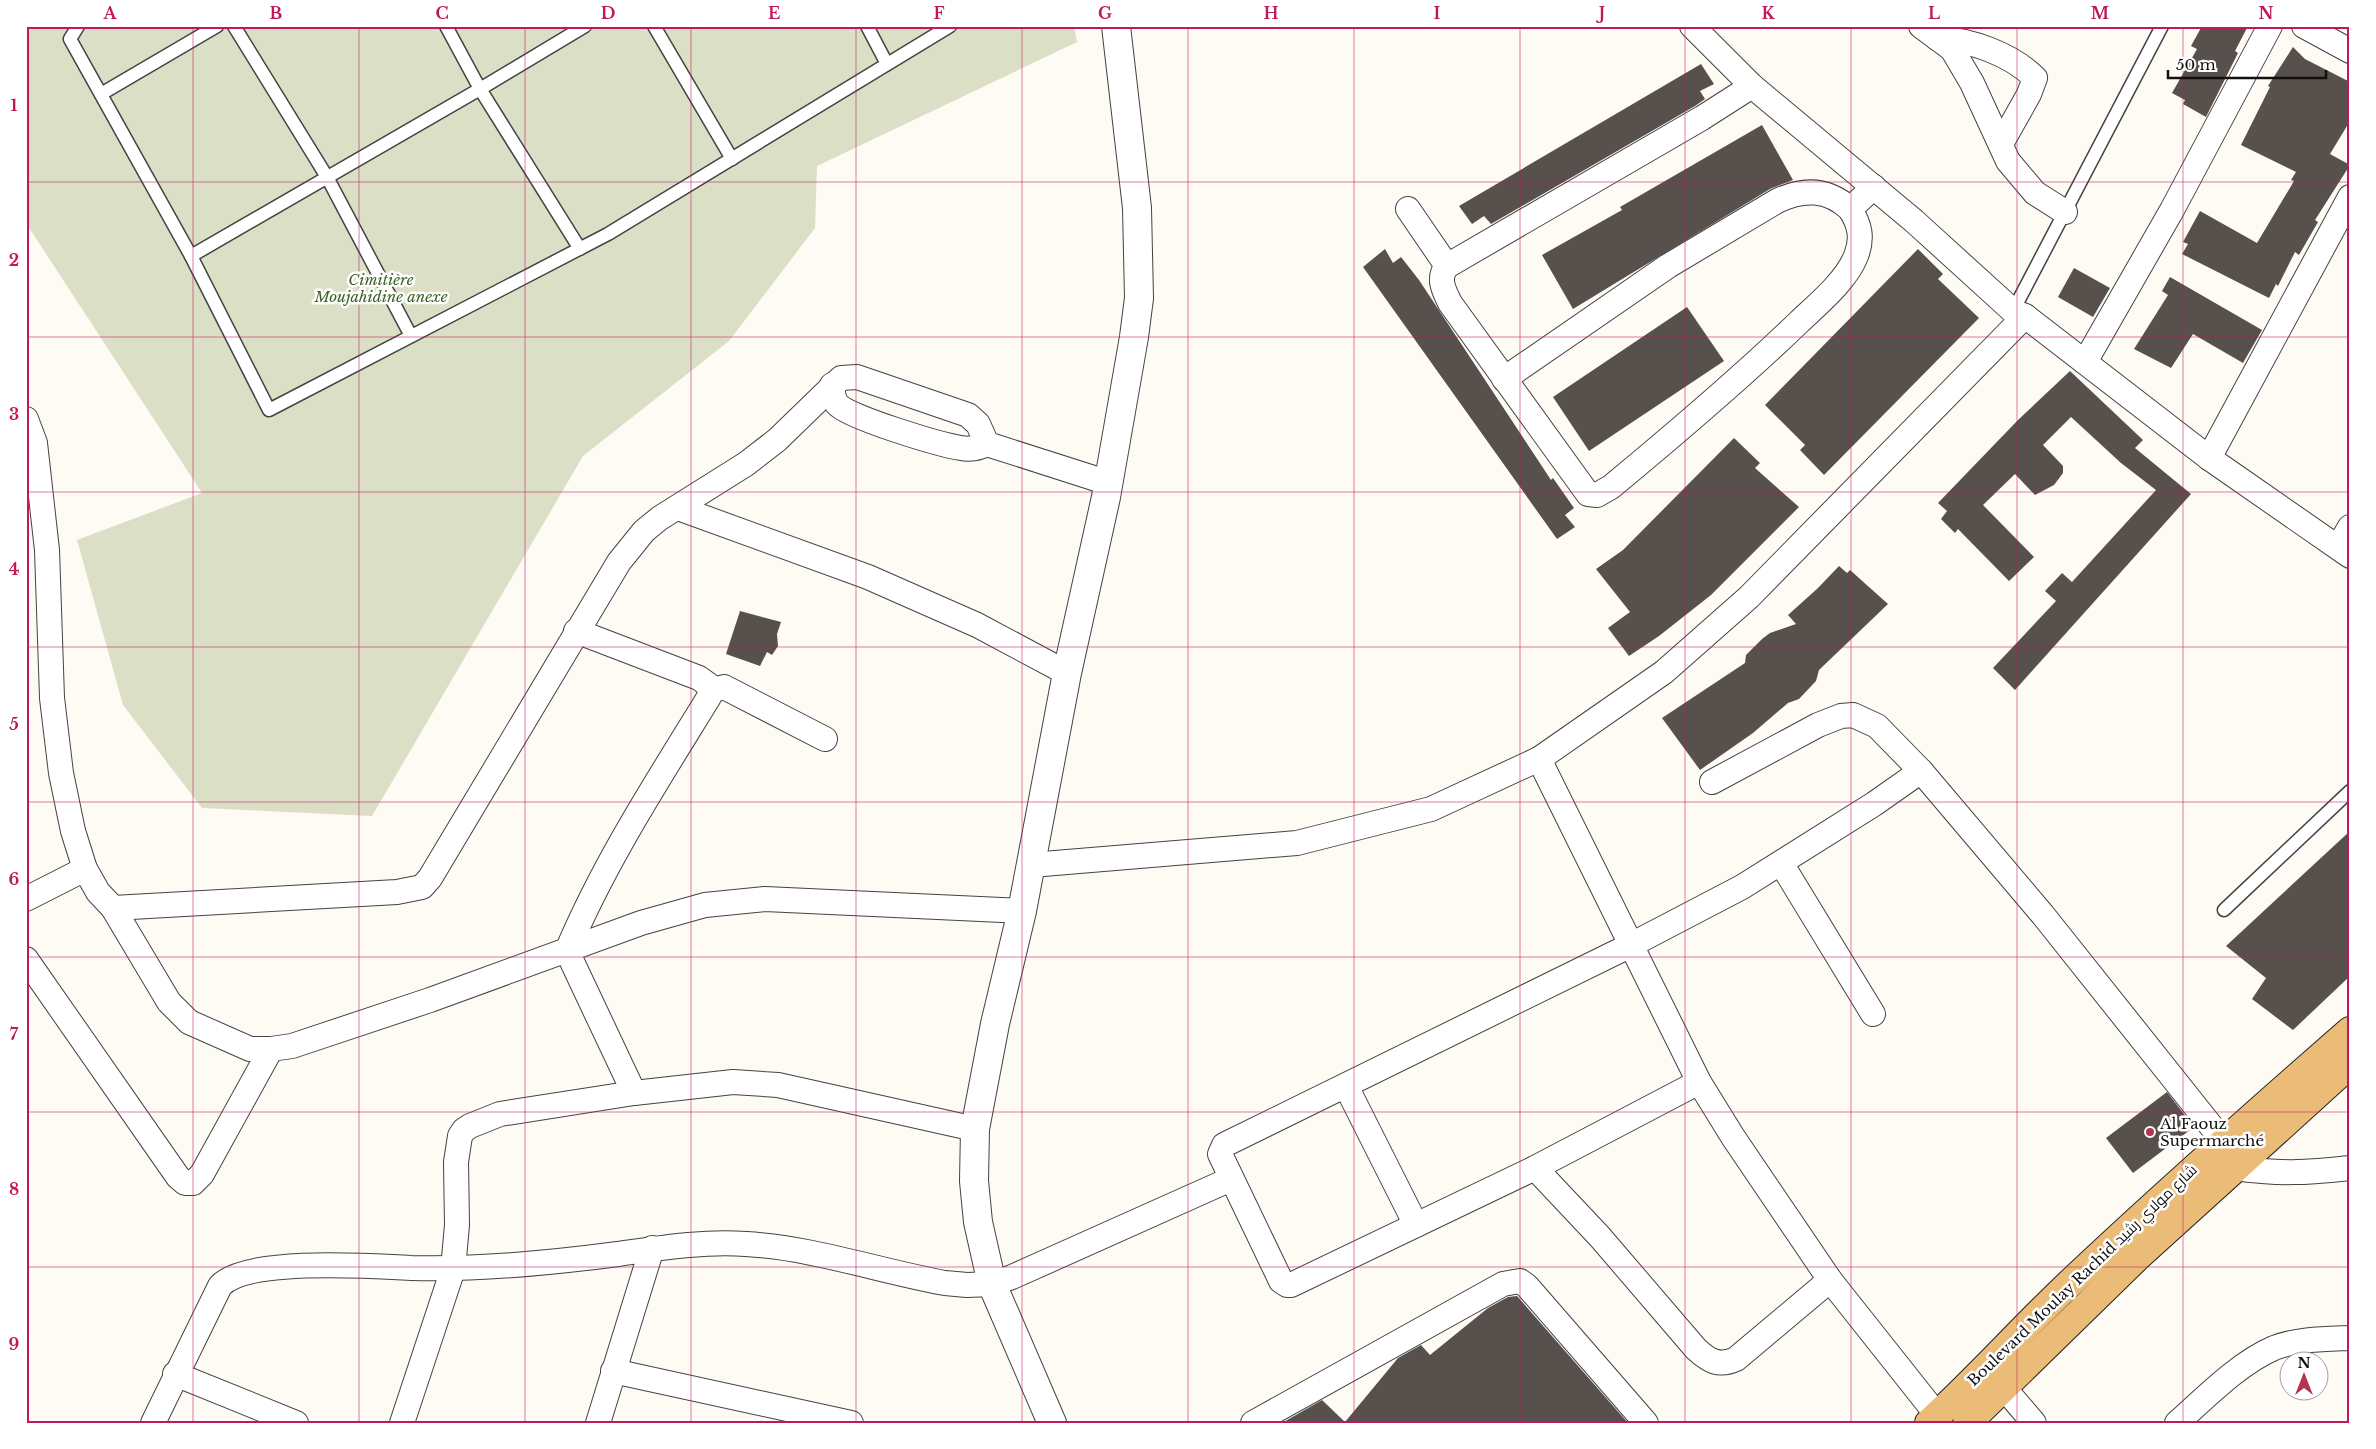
<svg xmlns="http://www.w3.org/2000/svg" width="2376" height="1449" viewBox="0 0 2376 1449" font-family="'Libre Baskerville',Cairo,serif">
  <rect width="100%" height="100%" fill="#fefaf4"/>
  <polygon fill="#dbdfc6" points="26,26 1074,26 1077,42 817,166 815,228 729,341 583,456 372,816 202,808 123,705 77,540 202,493 26,223"/>
  <g fill="#58504d">
    <polygon points="2202,26 2248,26 2235,51 2238,53 2206,117 2183,104 2185,100 2172,93 2197,49 2191,46"/>
    <polygon points="2293,47 2305,59 2350,82 2350,121 2330,154 2350,165 2315,220 2318,222 2299,255 2295,252 2278,286 2276,284 2269,298 2182,254 2188,244 2183,242 2200,211 2257,243 2294,181 2291,180 2296,172 2241,145 2270,87 2268,86"/>
    <polygon points="1701,64 1714,84 1700,91 1705,99 1695,106 1491,224 1484,216 1472,224 1459,206"/>
    <polygon points="1762,125 1793,180 1770,189 1573,309 1542,255 1622,210 1620,207"/>
    <polygon points="1385,249 1393,263 1401,257 1419,280 1551,480 1553,478 1574,508 1565,515 1575,527 1557,539 1363,267"/>
    <polygon points="1918,249 1943,274 1938,279 1979,318 1824,475 1800,450 1805,445 1765,405"/>
    <polygon points="2074,268 2110,288 2093,317 2058,297"/>
    <polygon points="2170,277 2262,330 2243,363 2193,334 2171,368 2134,349 2168,295 2162,291"/>
    <polygon points="1687,307 1724,361 1589,451 1553,397"/>
    <polygon points="2070,371 2143,440 2135,448 2191,494 2015,690 1993,668 2056,601 2045,591 2062,573 2072,582 2156,490 2121,463 2071,417 2043,445 2063,466 2063,473 2054,485 2035,495 2015,474 1983,505 2034,557 2009,581 1958,529 1955,533 1941,519 1947,511 1938,503 2018,420"/>
    <polygon points="1734,438 1760,463 1755,468 1799,507 1711,595 1659,636 1629,656 1608,628 1630,612 1596,569 1623,550"/>
    <polygon points="1839,566 1847,573 1850,570 1888,604 1819,670 1816,681 1799,699 1788,703 1753,733 1700,770 1662,718 1745,663 1746,655 1762,639 1770,633 1796,624 1788,615 1818,588"/>
    <polygon points="740,611 781,622 777,634 778,646 772,655 767,652 760,666 726,654"/>
    <polygon points="2350,831 2350,976 2293,1030 2252,999 2266,978 2226,946"/>
    <polygon points="2167,1092 2194,1127 2133,1173 2106,1138"/>
    <polygon points="1517,1296 1628,1423 1282,1423 1322,1400 1345,1422 1398,1358 1421,1345 1430,1355 1488,1308 1508,1297"/>
  </g>
  <g fill="none" stroke-linecap="round" stroke-linejoin="round">
    <g stroke="#434343" stroke-width="15">
      <g id="service">
        <polyline points="78,26 70,39 191,256"/>
        <polyline points="234,26 327,177 411,336"/>
        <polyline points="446,26 480,89 585,26"/>
        <polyline points="654,26 732,159"/>
        <polyline points="867,26 887,64"/>
        <polyline points="101,94 217,26"/>
        <polyline points="580,249 480,89 191,256 269,410 608,234 950,26"/>
        <polyline points="2013,311 2162,26"/>
        <polyline points="2224,910 2350,791"/>
      </g>
    </g>
    <g stroke="#434343" stroke-width="26">
      <g id="minor">
        <polyline points="1692,26 1752,86 1914,221 2013,311 2025,316 2209,458 2350,556"/>
        <polyline points="1921,26 1952,49 1972,83 2008,161 2035,193 2065,212"/>
        <polyline points="2304,26 2350,51"/>
        <path d="M1937,38C1971,40 2011,54 2035,78L2029,94L2001,144"/>
        <path d="M1752,86L1702,118L1447,266C1437,278 1444,291 1450,303L1588,494L1597,495L1611,487C1675,434 1739,380 1799,322C1819,303 1846,281 1856,256C1863,238 1860,225 1850,209L1874,187"/>
        <polyline points="1408,209 1447,266"/>
        <polyline points="2085,362 2172,210 2270,26"/>
        <path d="M1504,379L1668,266L1777,201C1804,188 1828,189 1850,209"/>
        <path d="M832,385C833,392 833,399 837,404C847,417 941,445 961,448C971,450 978,448 987,444"/>
        <polyline points="26,419 35,443 47,550 52,698 61,773 73,831 85,869 98,892 113,908 169,1002 189,1022 250,1049 271,1049 292,1046 430,1000 641,923 705,905 765,899 1022,911"/>
        <polyline points="2209,458 2350,197"/>
        <polyline points="678,508 868,577 977,625 1067,673"/>
        <polyline points="2338,547 2350,527"/>
        <path d="M576,631L699,678L710,686L709,697C658,780 605,861 567,951L634,1093"/>
        <polyline points="710,691 724,687 825,739"/>
        <polyline points="1539,759 1699,1082 1733,1137 1830,1280 1937,1415"/>
        <polyline points="1712,782 1818,725 1841,716 1853,715 1877,726 1921,771 2043,915 2223,1141"/>
        <polyline points="1781,863 1873,1014"/>
        <polyline points="1031,865 1297,843 1431,809 1539,759 1664,672 1749,597 2025,316"/>
        <polyline points="26,899 85,869"/>
        <polyline points="113,908 397,892 422,887 430,878 619,562 644,531 660,518 746,464 777,440 841,378 857,377 968,415 978,424 987,444 1109,483"/>
        <polyline points="26,959 178,1177 185,1183 193,1183 202,1174 271,1049"/>
        <polyline points="1699,1082 1535,1168 1291,1285 1287,1285 1281,1281 1220,1154 1224,1145 1631,945 1742,887 1874,804 1921,771"/>
        <polyline points="1346,1086 1416,1225"/>
        <path d="M1535,1168L1600,1237L1696,1349C1709,1361 1719,1367 1736,1359L1830,1280"/>
        <path d="M2234,1168C2278,1174 2306,1173 2350,1168"/>
        <polyline points="613,1371 851,1423"/>
        <polyline points="175,1374 296,1423"/>
        <polyline points="2004,1388 2034,1423"/>
        <path d="M153,1423L220,1286C246,1257 372,1266 411,1268C480,1270 550,1263 618,1254C661,1248 703,1241 746,1244C814,1248 879,1271 945,1283L967,1285L992,1284L1012,1277L1231,1179"/>
        <polyline points="402,1423 453,1269 457,1225 456,1162 460,1136 464,1130 470,1126 500,1114 634,1093 733,1082 778,1085 975,1129"/>
        <polyline points="598,1423 652,1248"/>
        <polyline points="1253,1423 1503,1284 1520,1281 1527,1286 1646,1423"/>
        <path d="M2177,1423C2205,1398 2239,1363 2274,1348C2297,1339 2325,1339 2350,1338"/>
      </g>
    </g>
    <g stroke="#434343" stroke-width="30">
      <polyline id="tertiary" points="1052,1423 992,1284 978,1222 974,1181 975,1129 995,1024 1022,911 1067,673 1106,497 1134,337 1139,298 1137,208 1116,26"/>
    </g>
    <g stroke="#212121" stroke-width="30">
      <g id="primary">
        <path d="M1929,1423C1977,1379 2020,1331 2066,1287C2159,1199 2254,1115 2350,1031"/>
        <polyline points="1967,1423 2136,1258 2350,1064"/>
      </g>
    </g>
    <use href="#service" stroke="#fff" stroke-width="12"/>
    <use href="#minor" stroke="#fff" stroke-width="24"/>
    <use href="#tertiary" stroke="#fff" stroke-width="28"/>
    <use href="#primary" stroke="#ebbc77" stroke-width="28"/>
  </g>
  <path fill="none" stroke="#c2185b" stroke-width="1" stroke-opacity="0.55" d="M193,26V1423M359,26V1423M525,26V1423M691,26V1423M856,26V1423M1022,26V1423M1188,26V1423M1354,26V1423M1520,26V1423M1685,26V1423M1851,26V1423M2017,26V1423M2183,26V1423M26,182H2350M26,337H2350M26,492H2350M26,647H2350M26,802H2350M26,957H2350M26,1112H2350M26,1267H2350"/>
  <circle fill="#b3354f" stroke="#fff" stroke-width="2" cx="2150" cy="1132" r="5"/>
  <g text-anchor="middle" dominant-baseline="central" stroke-width="5" stroke-linejoin="round" paint-order="stroke">
    <g font-size="15" font-style="italic" fill="#3c6226" stroke="#fff">
      <text x="381" y="279">Cimitière<tspan x="381" dy="17">Moujahidine anexe</tspan></text>
    </g>
    <g font-size="15" fill="#101010" stroke="#fff" text-anchor="start">
      <text x="2160" y="1123">Al Faouz<tspan x="2160" dy="17">Supermarché</tspan></text>
    </g>
    <g font-size="15" fill="#101010" stroke="#fff">
      <text transform="translate(2082 1275) rotate(-44)">Boulevard Moulay Rachid شارع مولاي رشيد</text>
    </g>
  </g>
  <rect width="2376" height="1449" fill="none" stroke="#ffffff" stroke-width="55"/>
  <g transform="translate(2304 1376)"><circle r="24" fill="#ffffff" stroke="#9f9f9f"/>
  <path d="M0-4L9 19L0 12L-9 19Z" fill="#b3354f"/>
  <text y="-8" font-size="14" font-weight="bold" text-anchor="middle" fill="#101010">N</text>
  </g>
  <path d="M2168 70v8h158v-8" fill="none" stroke="#101010" stroke-width="2.5"/>
  <text x="2176" y="70" font-size="15" fill="#101010" stroke="#ffffff" stroke-width="4" paint-order="stroke">50 m</text>
  <rect x="28" y="28" width="2320" height="1394" fill="none" stroke="#c2185b" stroke-width="2"/>
  <g font-size="16" text-anchor="middle" font-weight="bold" fill="#c2185b">
    <text x="110" y="19">A</text>
    <text x="276" y="19">B</text>
    <text x="442" y="19">C</text>
    <text x="608" y="19">D</text>
    <text x="774" y="19">E</text>
    <text x="939" y="19">F</text>
    <text x="1105" y="19">G</text>
    <text x="1271" y="19">H</text>
    <text x="1437" y="19">I</text>
    <text x="1602" y="19">J</text>
    <text x="1768" y="19">K</text>
    <text x="1934" y="19">L</text>
    <text x="2100" y="19">M</text>
    <text x="2266" y="19">N</text>
    <text x="14" y="111">1</text>
    <text x="14" y="266">2</text>
    <text x="14" y="420">3</text>
    <text x="14" y="575">4</text>
    <text x="14" y="730">5</text>
    <text x="14" y="885">6</text>
    <text x="14" y="1040">7</text>
    <text x="14" y="1195">8</text>
    <text x="14" y="1350">9</text>
  </g>
</svg>
